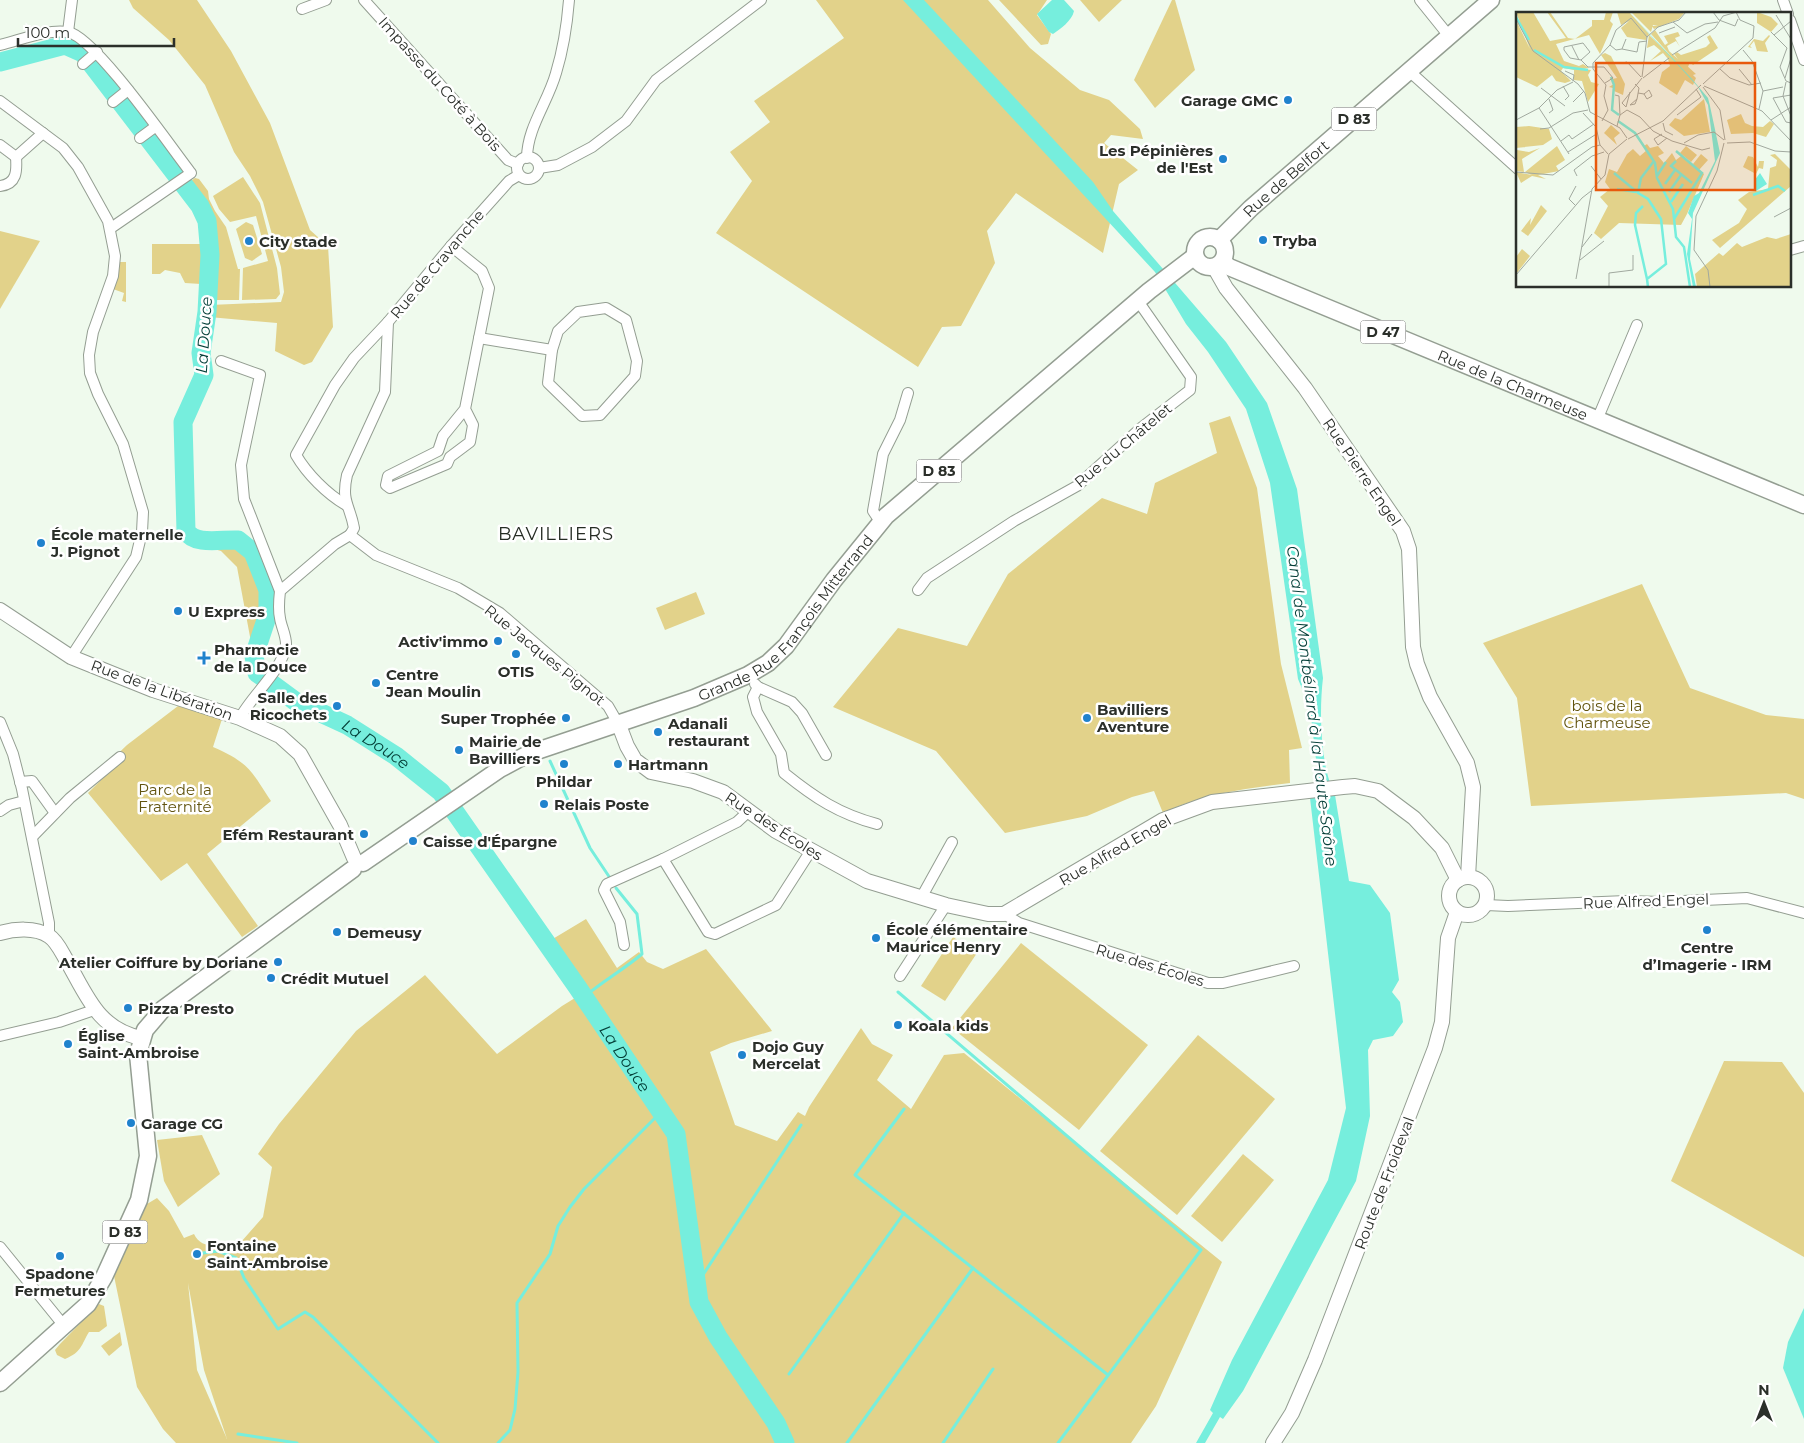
<svg xmlns="http://www.w3.org/2000/svg" width="1804" height="1443" viewBox="0 0 1804 1443" font-family="Montserrat,sans-serif">
  <rect width="100%" height="100%" fill="#effaed"/>
  <g fill="#e2d28a" fill-rule="evenodd">
    <polygon points="129,0 197,0 231,51 270,123 310,230 328,246 333,327 312,362 304,365 275,351 277,323 209,317 210,305 281,302 284,292 281,267 263,202 250,176 234,152 205,85 169,40 133,8"/>
    <polygon points="816,0 988,0 1030,48 1080,90 1109,100 1140,129 1143,139 1111,135 1104,143 1138,170 1119,184 1103,253 1016,193 987,231 995,263 961,326 942,327 918,367 716,233 752,181 730,152 770,122 754,101 844,38"/>
    <polygon points="999,0 1047,0 1037,15 1051,34 1048,44 1041,45"/>
    <polygon points="1080,0 1122,0 1099,22"/>
    <polygon points="1172,0 1175,0 1195,70 1155,108 1134,80"/>
    <polygon points="243,177 260,203 277,268 280,294 276,299 242,300 243,268 268,261 256,216 230,222 219,209 213,196"/>
    <path d="M195,178L199,179L208,191L209,199L215,211L226,227L238,269H240L239,300H209C211,274 214,246 209,221C206,208 194,196 186,185Z"/>
    <polygon points="246,222 253,225 262,254 252,261 245,258 236,229"/>
    <polygon points="0,231 40,241 0,309"/>
    <polygon points="152,244 203,244 201,284 185,283 180,273 165,270 160,274 152,274"/>
    <polygon points="119,262 126,262 126,302 122,301 124,293 113,289"/>
    <path d="M1230,416L1257,488L1281,664L1302,748L1289,750L1290,783C1244,789 1206,793 1163,813L1154,791L1132,797L1087,816L1005,833L936,751L833,707L898,628L967,646L1008,574L1102,498L1147,514L1155,483L1217,453L1209,423Z"/>
    <path d="M231,542C246,550 249,557 256,571C268,598 266,613 255,640L251,642L237,567L221,551L200,545Z"/>
    <polygon points="1642,584 1690,688 1766,715 1804,719 1804,799 1786,793 1531,806 1517,698 1483,643"/>
    <polygon points="696,592 705,614 665,630 656,608"/>
    <path d="M178,706L222,719L213,747C249,763 250,769 271,801L207,854L258,926L242,937L187,863L161,881L88,793L107,774L103,768L127,745Z"/>
    <path d="M586,919L617,968L639,952L647,962L663,969L706,949L770,1028L772,1031L731,1043L710,1052L735,1125L777,1141L798,1112L805,1116L809,1107L861,1028L872,1044L893,1055L877,1080L911,1109L944,1055L964,1053L1222,1262L1156,1406L1131,1443H176L163,1429L137,1387L114,1276L147,1204L157,1198L169,1211L184,1238L194,1234C202,1252 225,1244 241,1242L263,1217L272,1167L258,1154L279,1124L356,1031L425,975L497,1054L562,1006L588,990L551,940ZM188,1283L204,1370L227,1439L197,1370Z"/>
    <polygon points="953,937 977,953 945,1001 921,986"/>
    <polygon points="1021,943 1148,1045 1079,1130 952,1028"/>
    <polygon points="1198,1035 1275,1099 1177,1215 1100,1151"/>
    <polygon points="1724,1061 1782,1062 1804,1093 1804,1257 1671,1181"/>
    <polygon points="202,1135 220,1174 178,1207 164,1181 157,1140"/>
    <polygon points="1243,1154 1274,1180 1222,1242 1191,1216"/>
    <path d="M99,1304L104,1306L107,1326L99,1332H89C81,1345 82,1352 65,1359L57,1355L55,1350L60,1344Z"/>
    <polygon points="120,1332 122,1345 109,1356 101,1346"/>
  </g>
  <g fill="#76eedd">
    <path d="M903,0H924L1093,182L1113,211L1226,342L1267,403L1297,489L1323,678C1319,711 1320,766 1335,795L1349,881L1370,885L1390,913L1399,980L1392,992L1400,1002L1403,1022L1393,1036L1373,1040L1368,1050L1370,1116L1356,1181L1243,1391L1223,1419L1220,1417L1205,1443H1196L1213,1413L1210,1410L1232,1360L1328,1180L1346,1108L1310,798L1319,785L1310,708L1298,679L1270,483L1246,409L1208,352L1186,324L1155,272Z"/>
    <path d="M1052,0H1064L1074,11C1072,21 1060,29 1053,34L1049,32L1037,14Z"/>
    <polygon points="1804,1308 1804,1419 1783,1368 1788,1342"/>
  </g>
  <g fill="none" stroke-linecap="round" stroke-linejoin="round">
    <g stroke="#76eedd" stroke-width="3">
      <polyline points="550,761 590,848 610,878"/>
      <polyline points="898,992 1201,1250 1058,1443"/>
      <path d="M584,997C603,981 623,970 642,954L637,914L616,888"/>
      <polyline points="904,1109 855,1175 1108,1375"/>
      <polyline points="203,1253 218,1251 236,1258 244,1278 278,1329 305,1312 313,1317 438,1443"/>
      <polyline points="697,1284 801,1125"/>
      <polyline points="789,1374 904,1213"/>
      <polyline points="238,1434 297,1443"/>
      <polyline points="498,1443 510,1430 515,1409 518,1372 517,1303 550,1254 558,1226 570,1207 584,1189 661,1112"/>
      <polyline points="847,1443 973,1268"/>
      <polyline points="943,1443 993,1369"/>
    </g>
    <path stroke="#76eedd" stroke-width="19" id="s1" d="M0,62L65,45L83,53L200,206L207,221L210,255L207,312L201,353L204,375L183,422L186,531C195,546 222,539 238,540L253,552L268,590V614L254,656L257,673L295,701L347,725L396,756L441,792L578,988L676,1134L699,1302L718,1337L776,1423L785,1443"/>
    <g stroke="#949e92" stroke-width="12">
      <g id="street">
        <polyline points="364,0 508,160 518,164"/>
        <polyline points="1420,0 1449,36"/>
        <polyline points="1783,0 1788,14"/>
        <polyline points="302,9 326,0"/>
        <polyline points="1790,20 1804,60"/>
        <polyline points="68,32 72,0"/>
        <path d="M0,45C21,40 46,29 68,32C95,37 170,146 191,173L111,228"/>
        <polyline points="83,64 97,52"/>
        <polyline points="1409,71 1518,169"/>
        <polyline points="0,101 63,148 78,167 108,221 115,256 113,276 93,332 89,355 90,373 98,394 123,444 143,512 142,532 136,557 71,657"/>
        <polyline points="113,102 128,90"/>
        <polyline points="140,138 155,127"/>
        <polyline points="0,145 16,157"/>
        <polyline points="16,157 43,133"/>
        <circle cx="528" cy="168" r="11"/>
        <path d="M527,158C527,128 548,102 556,73C563,50 567,25 569,0"/>
        <polyline points="539,168 558,165 592,147 626,121 656,80 761,0"/>
        <path d="M0,186C17,184 17,171 16,157"/>
        <polyline points="451,246 482,271 489,288 465,409 443,436 438,451 388,476 386,485 390,488 447,464 450,457 470,442 473,425 465,409"/>
        <polyline points="1790,250 1804,246"/>
        <polygon points="606,308 626,320 637,361 635,376 600,415 582,416 548,383 552,350 558,331 578,312"/>
        <polyline points="479,338 552,350"/>
        <polyline points="221,361 260,375 241,465 244,499 280,591"/>
        <polyline points="1597,420 1637,325"/>
        <path d="M346,505C327,494 307,474 296,455L335,385L354,358L388,322L451,246L509,181L519,175"/>
        <polyline points="881,523 873,511 883,454 900,420 908,393"/>
        <polyline points="350,535 376,555 458,588 500,613 608,706 619,725"/>
        <path d="M350,535L354,528C350,505 341,502 347,475L385,392L388,322"/>
        <polyline points="918,590 927,578 1014,521 1077,486 1141,428 1190,390 1191,377 1138,301"/>
        <polyline points="755,684 758,687 792,702 802,713 826,755"/>
        <path d="M758,687L753,697L757,712L781,754L784,773C815,798 839,814 877,824"/>
        <path d="M240,718C251,696 284,669 286,644C286,635 281,626 280,618C278,609 279,600 280,591L335,544L350,535"/>
        <polyline points="0,722 13,754 22,789 49,923 49,936"/>
        <polyline points="20,782 32,781 55,813"/>
        <polyline points="750,810 737,822 663,859 708,932 715,934 776,905 810,852"/>
        <polyline points="0,811 9,805 24,801"/>
        <polyline points="32,837 70,798 120,757"/>
        <polyline points="921,898 952,842"/>
        <polyline points="1486,905 1508,906 1626,901 1662,902 1747,898 1804,913"/>
        <polyline points="1004,914 1019,923 1208,983 1223,983 1294,966"/>
        <polyline points="624,945 620,922 604,890 607,884 663,859"/>
        <polyline points="900,976 946,905"/>
        <polyline points="0,1036 59,1022 94,1010"/>
        <polyline points="0,1247 65,1327"/>
      </g>
    </g>
    <g stroke="#949e92" stroke-width="16">
      <g id="secondary">
        <polyline points="1214,267 1226,288 1305,388 1403,531 1409,549 1413,647 1417,664 1430,697 1467,763 1473,787 1468,877"/>
        <polyline points="0,610 71,657 153,690 240,718 280,736 300,754 340,825 354,858"/>
        <polyline points="619,725 627,746 635,760 651,772 693,781 723,792 776,831 867,881 946,905 988,914 1004,914 1163,820 1212,802 1343,787 1355,786 1378,791 1414,818 1442,848 1458,880"/>
        <circle cx="1468" cy="896" r="19"/>
        <path d="M0,933C14,929 35,927 49,936C57,941 62,953 67,961C87,996 98,1029 141,1038"/>
        <polyline points="1273,1443 1292,1413 1315,1360 1435,1048 1442,1022 1448,938 1457,912"/>
      </g>
    </g>
    <g stroke="#949e92" stroke-width="19">
      <g id="primary">
        <circle cx="1210" cy="252" r="15"/>
        <path id="s2" d="M1219,240L1251,208L1491,0"/>
        <path id="s3" d="M1223,262L1229,267L1804,505"/>
        <path id="s4" d="M363,863L500,769L528,754L694,698L748,675L768,663L786,646L834,580L886,516L1149,291L1195,256"/>
        <polyline points="0,1383 88,1304 104,1277 139,1200 148,1156 138,1054 145,1030 163,1009 353,869"/>
      </g>
    </g>
    <use href="#street" stroke="#fff" stroke-width="10"/>
    <use href="#secondary" stroke="#fff" stroke-width="14"/>
    <use href="#primary" stroke="#fff" stroke-width="16"/>
  </g>
  <g fill="#2082cd" stroke="#fff" stroke-width="2">
    <circle cx="1288" cy="100" r="5"/>
    <circle cx="1223" cy="159" r="5"/>
    <circle cx="1263" cy="240" r="5"/>
    <circle cx="249" cy="241" r="5"/>
    <circle cx="41" cy="543" r="5"/>
    <circle cx="178" cy="611" r="5"/>
    <circle cx="498" cy="641" r="5"/>
    <circle cx="516" cy="654" r="5"/>
    <path d="M201.5 650.5h5v5h5v5h-5v5h-5v-5h-5v-5h5z"/>
    <circle cx="376" cy="683" r="5"/>
    <circle cx="337" cy="706" r="5"/>
    <circle cx="566" cy="718" r="5"/>
    <circle cx="1087" cy="718" r="5"/>
    <circle cx="658" cy="732" r="5"/>
    <circle cx="459" cy="750" r="5"/>
    <circle cx="564" cy="764" r="5"/>
    <circle cx="618" cy="764" r="5"/>
    <circle cx="544" cy="804" r="5"/>
    <circle cx="364" cy="834" r="5"/>
    <circle cx="413" cy="841" r="5"/>
    <circle cx="1707" cy="930" r="5"/>
    <circle cx="337" cy="932" r="5"/>
    <circle cx="876" cy="938" r="5"/>
    <circle cx="278" cy="962" r="5"/>
    <circle cx="271" cy="978" r="5"/>
    <circle cx="128" cy="1008" r="5"/>
    <circle cx="898" cy="1025" r="5"/>
    <circle cx="68" cy="1044" r="5"/>
    <circle cx="742" cy="1055" r="5"/>
    <circle cx="131" cy="1123" r="5"/>
    <circle cx="197" cy="1254" r="5"/>
    <circle cx="60" cy="1256" r="5"/>
  </g>
  <g text-anchor="middle" dominant-baseline="central" stroke-width="5" stroke-linejoin="round" paint-order="stroke">
    <g fill="#fff" stroke="#6b6d6a" stroke-width="1">
      <rect x="1331.5" y="107.5" width="45" height="23" rx="4"/>
      <rect x="1360.5" y="320.5" width="45" height="23" rx="4"/>
      <rect x="916.5" y="459.5" width="45" height="23" rx="4"/>
      <rect x="102.5" y="1220.5" width="45" height="23" rx="4"/>
    </g>
    <g font-size="14" font-weight="bold" fill="#2b2f2a">
      <text x="1354" y="119">D 83</text>
      <text x="1383" y="332">D 47</text>
      <text x="939" y="471">D 83</text>
      <text x="125" y="1232">D 83</text>
    </g>
    <g font-size="15" fill="#2b2f2a" stroke="#fff">
      <text transform="translate(440 84) rotate(48)">Impasse du Coté à Bois</text>
      <text stroke="none"><textPath href="#s2" startOffset="91">Rue de Belfort</textPath></text>
      <text transform="translate(437 264) rotate(-50)">Rue de Cravanche</text>
      <text stroke="none"><textPath href="#s3" startOffset="315">Rue de la Charmeuse</textPath></text>
      <text transform="translate(1123 445) rotate(-40)">Rue du Châtelet</text>
      <text transform="translate(1362 472) rotate(56)">Rue Pierre Engel</text>
      <text stroke="none"><textPath href="#s4" startOffset="498">Grande Rue François Mitterrand</textPath></text>
      <text transform="translate(545 655) rotate(39)">Rue Jacques Pignot</text>
      <text transform="translate(162 690) rotate(20)">Rue de la Libération</text>
      <text transform="translate(774 826) rotate(33)">Rue des Écoles</text>
      <text transform="translate(1115 850) rotate(-30)">Rue Alfred Engel</text>
      <text transform="translate(1646 901) rotate(-2)">Rue Alfred Engel</text>
      <text transform="translate(1150 965) rotate(17)">Rue des Écoles</text>
      <text transform="translate(1384 1183) rotate(-69)">Route de Froideval</text>
    </g>
    <g font-size="15" font-weight="bold" fill="#2b2f2a" stroke="#fff" text-anchor="start">
      <text x="1278" y="100" text-anchor="end">Garage GMC</text>
      <text x="1213" y="150" text-anchor="end">Les Pépinières<tspan x="1213" dy="17">de l'Est</tspan></text>
      <text x="1273" y="240">Tryba</text>
      <text x="259" y="241">City stade</text>
      <text x="51" y="534">École maternelle<tspan x="51" dy="17">J. Pignot</tspan></text>
      <text x="188" y="611">U Express</text>
      <text x="488" y="641" text-anchor="end">Activ'immo</text>
      <text x="214" y="649">Pharmacie<tspan x="214" dy="17">de la Douce</tspan></text>
      <text x="516" y="671" text-anchor="middle">OTIS</text>
      <text x="386" y="674">Centre<tspan x="386" dy="17">Jean Moulin</tspan></text>
      <text x="327" y="697" text-anchor="end">Salle des<tspan x="327" dy="17">Ricochets</tspan></text>
      <text x="1097" y="709">Bavilliers<tspan x="1097" dy="17">Aventure</tspan></text>
      <text x="556" y="718" text-anchor="end">Super Trophée</text>
      <text x="668" y="723">Adanali<tspan x="668" dy="17">restaurant</tspan></text>
      <text x="469" y="741">Mairie de<tspan x="469" dy="17">Bavilliers</tspan></text>
      <text x="628" y="764">Hartmann</text>
      <text x="564" y="781" text-anchor="middle">Phildar</text>
      <text x="554" y="804">Relais Poste</text>
      <text x="354" y="834" text-anchor="end">Efém Restaurant</text>
      <text x="423" y="841">Caisse d'Épargne</text>
      <text x="886" y="929">École élémentaire<tspan x="886" dy="17">Maurice Henry</tspan></text>
      <text x="347" y="932">Demeusy</text>
      <text x="1707" y="947" text-anchor="middle">Centre<tspan x="1707" dy="17">d’Imagerie - IRM</tspan></text>
      <text x="268" y="962" text-anchor="end">Atelier Coiffure by Doriane</text>
      <text x="281" y="978">Crédit Mutuel</text>
      <text x="138" y="1008">Pizza Presto</text>
      <text x="908" y="1025">Koala kids</text>
      <text x="78" y="1035">Église<tspan x="78" dy="17">Saint-Ambroise</tspan></text>
      <text x="752" y="1046">Dojo Guy<tspan x="752" dy="17">Mercelat</tspan></text>
      <text x="141" y="1123">Garage CG</text>
      <text x="207" y="1245">Fontaine<tspan x="207" dy="17">Saint-Ambroise</tspan></text>
      <text x="60" y="1273" text-anchor="middle">Spadone<tspan x="60" dy="17">Fermetures</tspan></text>
    </g>
    <g font-size="15" fill="#62540f" stroke="#fff">
      <text x="1607" y="705">bois de la<tspan x="1607" dy="17">Charmeuse</tspan></text>
      <text x="175" y="789">Parc de la<tspan x="175" dy="17">Fraternité</tspan></text>
    </g>
    <g font-size="16" font-style="italic" fill="#033e37" stroke="#fff">
      <text transform="translate(204 335) rotate(-86)">La Douce</text>
      <text transform="translate(1312 706) rotate(83)">Canal de Montbéliard à la Haute-Saône</text>
      <text stroke="none"><textPath href="#s1" startOffset="951">La Douce</textPath></text>
      <text stroke="none"><textPath href="#s1" startOffset="1356">La Douce</textPath></text>
    </g>
    <g font-size="18" letter-spacing="1" fill="#252c23" stroke="#fff">
      <text x="556" y="534">BAVILLIERS</text>
    </g>
  </g>
  <g transform="translate(1516 12)">
    <rect width="275" height="275" fill="#effaed"/>
    <path d="M0,0H17L34,29L50,26L31,0H34L52,26L59,27L76,14V8H88L90,0H97L94,9L97,12L84,42L73,23L40,32L48,49L63,54L67,52L73,56L66,57L75,58L72,63L75,70L83,72L72,90L66,69L58,68V58L47,56L45,59L55,69L49,71L40,69L36,63L21,75L0,65V8L14,37ZM101,0H113L133,22L130,28L111,25L105,16L113,9L105,13ZM115,0H169L163,7L138,17L136,14H142L137,13L135,20ZM241,0L255,5L262,12L255,20L241,11ZM139,18L149,33L152,31L148,24L162,20L164,24L159,26L164,35L160,29L151,34L153,39L162,47L158,42L161,40L165,43L190,35L194,31L191,25L194,23L202,36L177,53L174,50L172,55L169,52L180,62L177,63L180,66L177,73L169,68L161,83L143,71L146,60L154,54L152,47L147,41L134,49L145,39L138,33L131,36L133,23L156,45L135,22ZM253,23L254,24L249,31L255,49L252,40L241,39L238,29L234,34L236,36L232,35L238,27L247,29ZM89,41L95,44L109,72L107,83L98,79V73L97,76L93,75L98,72L96,67L101,66L85,43ZM188,87L194,120L168,124L153,113L159,106L165,108ZM225,102L229,111L236,114L247,115L254,109L258,112L250,125L237,121L215,122L211,108ZM95,113L104,121L98,126L101,133L88,121ZM13,114L33,117L36,127L27,133L0,136V115ZM131,132L134,136L142,134L148,141L142,144L148,151L156,141L160,148L165,144L180,156L177,152L185,142L192,148L183,158L188,162L171,202L165,213L103,211L85,227L78,221L92,194L84,185L94,177L89,170L93,157L101,160L111,142L117,137L124,144L131,138L128,134ZM41,134L49,148L40,154L43,159L22,163L30,167L16,164L5,171L0,160L16,163L9,160ZM170,134L181,143L175,150L164,141ZM24,136L6,147L8,160L0,159L1,138L13,140ZM259,142L275,158V174L204,236L196,228L223,211L231,197L222,188L233,180L252,177L254,156L260,154L261,148L254,143ZM232,144L237,145L242,155L243,149H248L247,157L243,156L240,162L227,155ZM25,193L31,199L12,224L5,219L15,206L14,213ZM275,222V275H181L179,262L203,241L207,244L221,231L226,235L251,225L260,227ZM6,237L14,244L0,262V245Z" fill="#e2d28a"/>
    <path d="M113,0L176,67L192,86L194,94L204,141L177,201L174,247L180,275H177L171,242L176,207L172,201L178,184L183,181L199,149L192,93L182,75ZM244,161L251,172L240,179L238,169Z" fill="#76eedd"/>
    <path fill="none" stroke="#76eedd" stroke-width="2.5" d="M0,5L13,28M18,38L48,55L72,58M95,65L98,73L96,98L103,103M102,109L119,121L139,151L141,166L157,197L160,225L168,235L174,275M160,149L155,154L176,171M98,161L121,180M141,164L150,150M149,172L159,158M101,177L120,180M153,180L165,163M237,183L262,174L269,179M155,190L167,172M127,194L120,201L119,213L131,267M158,207L186,161L160,139M132,275L131,267L150,252L145,207L132,187L122,181L125,166L138,149"/>
    <path fill="none" stroke="#a1a99f" stroke-width="1" d="M197,0L203,8L219,14L222,7M260,3L275,27M0,7L17,39L62,72L69,81L74,100L104,116L111,126M157,10L171,21L189,12L202,10M255,20L271,36M143,21L159,15M258,23L275,9M67,31L74,40L65,48L54,46L48,38V35ZM94,33L100,38L106,37L110,27M56,34L63,48M271,36L264,55L270,69L275,71M106,37L121,40L123,30L131,29M227,38L236,49L247,79L243,97M156,43L199,16L207,4L221,0M65,48L72,55H88L97,66L89,71M106,51L111,50L125,65M204,57L214,66L233,73L245,71M223,57L236,73M49,59L58,63L57,69M126,65L131,25L142,15L163,8L170,0M127,66L153,46M269,66L275,46M270,70L267,84L275,104M119,72L123,76L121,87L114,93L119,92L121,87M187,72L237,26L238,14L224,8L220,0M47,74L53,84L49,88M188,74L246,99L275,129M187,75L204,98L209,128M25,76L49,94M247,79L267,75M122,81L128,82L133,78L136,84L131,87L128,82M99,83L103,84L104,103M275,83L257,86L270,110L275,111M57,90L68,79M110,95L106,91L126,66M110,95L114,80M23,96L53,142M111,98L124,105L137,119L156,129L186,138L194,136M33,101L37,98L33,87M67,101L80,115L84,133L92,142M161,103L185,85L180,77M0,108L23,96L41,78L57,70M255,108L275,95M86,109L92,98L88,84L90,73L77,57V51L94,33L100,18L115,6L131,25M147,111L149,119L157,123M101,114L104,103L111,98M24,117L33,116L57,101L72,98M146,122L138,127L142,133L151,126M112,127L147,109L185,73M45,129L53,123L56,127L78,112M168,131L182,123L198,120L208,128M211,131L234,130L259,139L275,140M52,140L82,121M75,154L85,167M0,160L37,163L76,135L84,133M61,164L58,158L76,144L88,140M59,193L53,187L60,174M258,205L275,196M66,235L76,222M64,248L88,229M0,263L66,186L75,179M60,267L76,177L89,163L93,142L111,127M93,274V261L117,258V243M74,275H109M194,275L192,258L178,238L180,204L201,159L208,131"/>
    <path fill="#e8590c" fill-opacity="0.15" stroke="#e8590c" stroke-width="2.5" d="M80,51H239V178H80Z"/>
    <rect width="275" height="275" fill="none" stroke="#2b2f2a" stroke-width="2.5"/>
  </g>
  <g transform="translate(1764 1403)" stroke="#ffffff" stroke-width="4" paint-order="stroke">
  <path d="M0-4L9 19L0 12L-9 19Z" fill="#2b2f2a"/>
  <text y="-8" font-size="14" font-weight="bold" text-anchor="middle" fill="#2b2f2a">N</text>
  </g>
  <path d="M18 38v8h156v-8" fill="none" stroke="#2b2f2a" stroke-width="2.5"/>
  <text x="25" y="38" font-size="15" fill="#2b2f2a" stroke="#ffffff" stroke-width="4" paint-order="stroke">100 m</text>
</svg>
